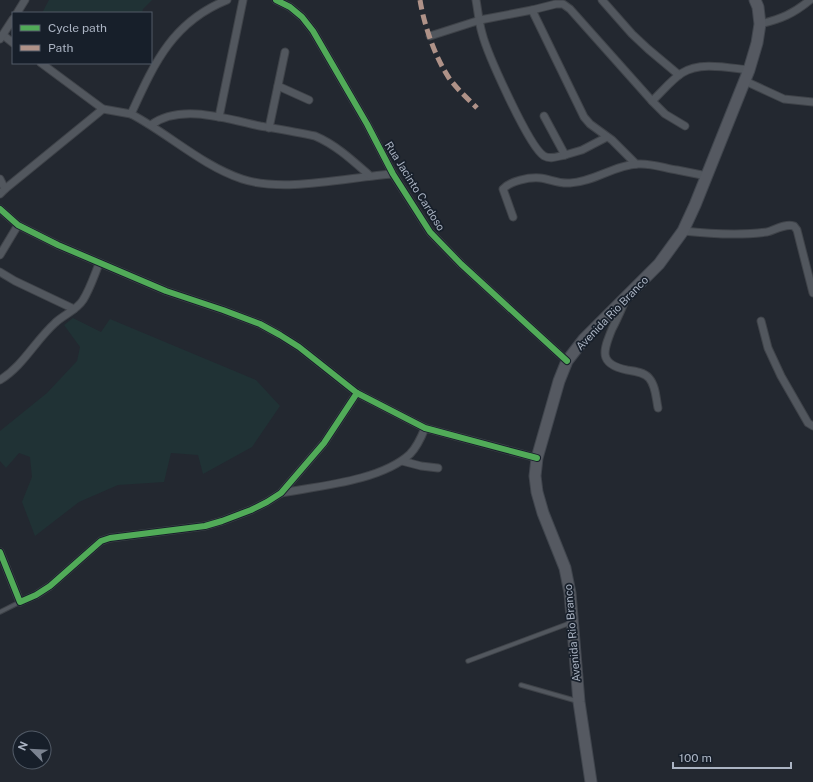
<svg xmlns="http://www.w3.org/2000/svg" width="813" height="782" viewBox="0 0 813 782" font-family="'Public Sans',sans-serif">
  <rect width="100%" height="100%" fill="#232830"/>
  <g fill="#203235">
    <polygon points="49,0 152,0 143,9 142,13 42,13"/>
    <polygon points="73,318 101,332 110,319 256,380 280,406 252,447 203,474 198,455 171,453 164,482 118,485 79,502 35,536 22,502 32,477 30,457 19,453 6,468 0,461 0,431 47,393 77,361 80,347 64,325"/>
  </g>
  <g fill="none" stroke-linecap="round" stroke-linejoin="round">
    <g stroke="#3f4349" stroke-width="5.5">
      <g id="service">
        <polyline points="0,612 20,602"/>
        <polyline points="468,661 570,623"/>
        <polyline points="521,685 577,701"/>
      </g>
    </g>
    <g stroke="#3f4349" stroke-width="9">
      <g id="minor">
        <polyline points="276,0 290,7 302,17 313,31 367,124 393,174 430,232 461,264 567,361"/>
        <path d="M476,0C478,11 479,23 482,33C487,53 529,147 544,156C551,160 558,156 565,155"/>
        <polyline points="602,0 632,34 648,49 679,75"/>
        <polyline points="532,10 584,117 590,124 612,140 636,164"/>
        <polyline points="17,13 25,0"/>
        <path d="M760,24C781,19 793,14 810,0"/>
        <polyline points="3,35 13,43"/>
        <polyline points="430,36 480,20 532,10 556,4 563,4 570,9 652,101"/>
        <polyline points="0,39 13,19"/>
        <path d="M41,63L103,109L131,114C154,64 172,22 227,0"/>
        <polyline points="745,81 784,99 813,102"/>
        <polyline points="278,86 309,100"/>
        <path d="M131,114C169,134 201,165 242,179C284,193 349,177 393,174"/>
        <polyline points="544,116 565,155 582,150 607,137"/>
        <polyline points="219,117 243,0"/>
        <path d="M151,125C180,103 228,119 260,126C278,129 297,132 315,136C336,145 352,160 369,175"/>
        <path d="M685,126L665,114L652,101C662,92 671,80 682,73C700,61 729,68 749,70"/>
        <polyline points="269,128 285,52"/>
        <polyline points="0,179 5,189 0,194"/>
        <polyline points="5,189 103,109"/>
        <polyline points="0,209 18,225 58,245 166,291 223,310 260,324 280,335 299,347 357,393 425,428 537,458"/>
        <path d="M513,217L503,189C510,181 529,177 540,178C550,179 558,184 570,183C594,182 614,165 638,164C651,163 664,168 677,170C687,172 697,174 707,176"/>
        <path d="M683,231C711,234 739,236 767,232C775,230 785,223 794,226L797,230L813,293"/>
        <polyline points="0,255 18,225"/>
        <polyline points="0,272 15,281 74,309"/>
        <path d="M625,301C621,310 617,320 612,329C603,351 598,364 627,370C634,371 644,372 649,378C656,386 656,399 658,408"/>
        <polyline points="761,321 768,348 781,376 808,423 813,426"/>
        <path d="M0,380C23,366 35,341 55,323C63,315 77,310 83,300C90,289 94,276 99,264"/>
        <polyline points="402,461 421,466 438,468"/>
        <path d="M281,493C318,486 381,481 410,454C417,447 421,438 425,428"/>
        <polyline points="0,552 20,602 36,595 50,586 101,541 110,538 205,526 222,521 251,510 267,502 281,493 324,443 357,393"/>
      </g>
    </g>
    <g stroke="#40454d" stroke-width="13">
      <polyline id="primary" points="591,782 579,702 570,593 565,568 543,513 537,492 535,476 537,458 559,381 567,361 584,339 659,264 683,231 695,205 749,70 757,43 760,24 758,7 755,0"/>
    </g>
    <use href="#service" stroke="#52575e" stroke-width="3.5"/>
    <use href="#minor" stroke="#52575e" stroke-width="7"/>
    <use href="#primary" stroke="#555961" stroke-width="11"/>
    <path stroke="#af9288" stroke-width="5" stroke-dasharray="10 5" stroke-linecap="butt" d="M420,0C424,25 435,57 449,78C457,89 468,99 477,108"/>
    <g stroke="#171f2a" stroke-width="8">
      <g id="cycleway">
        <polyline points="276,0 290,7 302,17 313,31 367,124 393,174 430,232 461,264 567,361"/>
        <polyline points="0,209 18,225 58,245 166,291 223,310 260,324 280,335 299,347 357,393 425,428 537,458"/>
        <polyline points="0,552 20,602 36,595 50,586 101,541 110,538 205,526 222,521 251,510 267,502 281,493 324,443 357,393"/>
      </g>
    </g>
    <use href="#cycleway" stroke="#51ab58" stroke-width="6"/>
  </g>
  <g text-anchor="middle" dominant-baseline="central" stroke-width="3.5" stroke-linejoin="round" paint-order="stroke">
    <g font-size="11" fill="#abb4c3" stroke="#171f2a">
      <text transform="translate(415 186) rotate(58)">Rua Jacinto Cardoso</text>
      <text transform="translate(612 313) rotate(-46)">Avenida Rio Branco</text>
      <text transform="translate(572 633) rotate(-95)">Avenida Rio Branco</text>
    </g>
  </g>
  <rect x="12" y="12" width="140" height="52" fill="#171f2a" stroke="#525b67"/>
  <rect x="20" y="25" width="20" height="6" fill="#51ab58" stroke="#525b67"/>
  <text x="48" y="32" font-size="12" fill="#abb4c3">Cycle path</text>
  <rect x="20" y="45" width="20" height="6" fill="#af9288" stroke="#525b67"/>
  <text x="48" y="52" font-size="12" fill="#abb4c3">Path</text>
  <g transform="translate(32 750) rotate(294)"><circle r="19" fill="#171f2a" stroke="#525b67"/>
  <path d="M0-3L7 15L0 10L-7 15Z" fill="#7b8390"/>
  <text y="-6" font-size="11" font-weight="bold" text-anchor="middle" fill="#abb4c3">N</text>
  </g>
  <path d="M673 762v6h118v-6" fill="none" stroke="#abb4c3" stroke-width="2"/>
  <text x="679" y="762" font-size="12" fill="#abb4c3" stroke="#171f2a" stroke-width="3" paint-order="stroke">100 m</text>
</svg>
